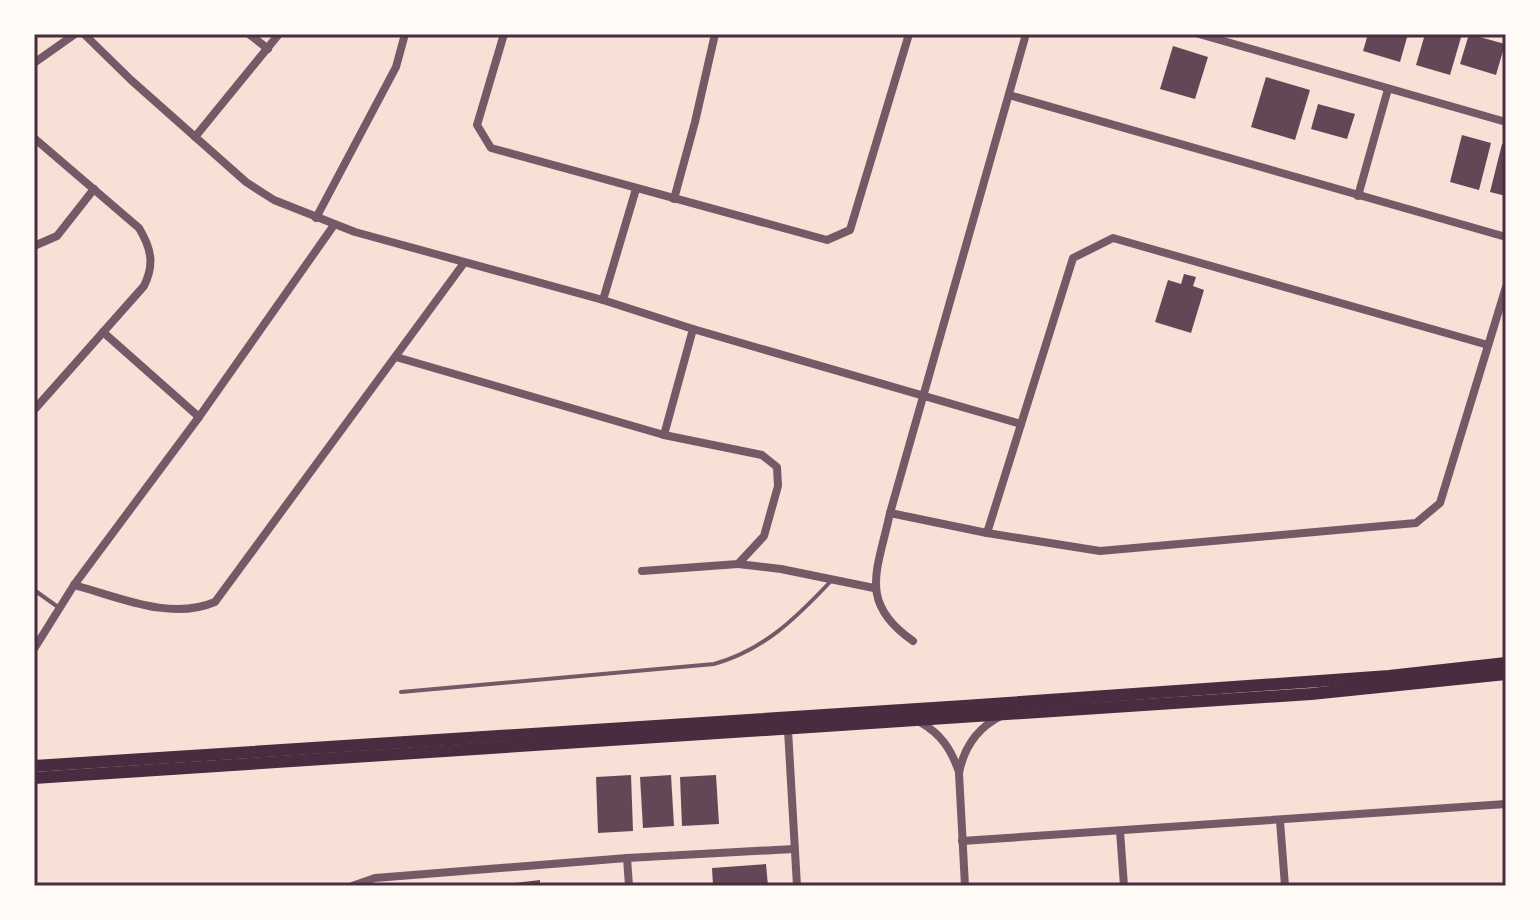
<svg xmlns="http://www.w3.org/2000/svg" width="1540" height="920" viewBox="0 0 1540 920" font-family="'Source Sans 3',sans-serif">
  <rect width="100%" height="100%" fill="#f7e1d7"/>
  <g fill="#644757">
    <polygon points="1368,34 1408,34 1400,62 1363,51"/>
    <polygon points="1425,34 1462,34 1450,75 1416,65"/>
    <polygon points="1469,34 1505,44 1496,75 1460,64"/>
    <polygon points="1173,46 1208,57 1195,99 1160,89"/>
    <polygon points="1266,77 1310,90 1295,140 1251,127"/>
    <polygon points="1318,104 1355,114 1347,139 1311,129"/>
    <polygon points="1462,135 1491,143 1479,190 1450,182"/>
    <polygon points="1502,144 1506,145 1506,196 1490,192"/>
    <polygon points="1184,274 1196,277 1193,286 1204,290 1191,333 1155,322 1168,280 1181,284"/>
    <polygon points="631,775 633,831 598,833 596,777"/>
    <polygon points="671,775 674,826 643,828 640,777"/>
    <polygon points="716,775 719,824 682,826 680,777"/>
    <polygon points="766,864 768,886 713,886 712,868"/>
    <polygon points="540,880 540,886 506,886 506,884"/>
  </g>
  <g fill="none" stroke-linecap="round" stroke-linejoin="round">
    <g stroke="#755966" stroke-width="4">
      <polyline points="34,590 58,607"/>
      <path d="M401,692L714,664C764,650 796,618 831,581"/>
    </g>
    <g stroke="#755966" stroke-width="8">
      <polyline points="84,34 131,80 246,182 274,200 355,232 603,300 693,329 1021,424"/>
      <polyline points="249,34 268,49"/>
      <polyline points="504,34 477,125 491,148 827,240 850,230 909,34"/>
      <polyline points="1199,34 1506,122"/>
      <polyline points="34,63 75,34"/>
      <polyline points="1009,95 1506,237"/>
      <polyline points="195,137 279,34"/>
      <path d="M34,138L139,228C151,248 155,264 144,286L34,410"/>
      <polyline points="1358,196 1388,89"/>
      <polyline points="674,199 695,122 715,34"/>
      <polyline points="316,218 396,67 405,34"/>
      <polyline points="34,246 57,236 94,189"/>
      <polyline points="603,300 636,189"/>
      <polyline points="103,332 199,417"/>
      <polyline points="396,357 664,435 762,455 777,467 778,486 764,536 738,564 642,571"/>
      <polyline points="664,435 693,329"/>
      <polyline points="890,513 987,533 1100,551 1416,523 1440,503 1506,287"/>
      <polyline points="987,533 1073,258 1113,238 1488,345"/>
      <polyline points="738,564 781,569 874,588"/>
      <path d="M74,585C119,597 170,621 215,602L464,263"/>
      <path d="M913,641C857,602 878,570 890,513L1026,34"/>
      <polyline points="34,649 74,585 199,417 334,225"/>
      <path d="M920,722C941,734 951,749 959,772"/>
      <polyline points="788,730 797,886"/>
      <polyline points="1280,821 1285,886"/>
      <polyline points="1120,831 1124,886"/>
      <polyline points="962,841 1506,804"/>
      <polyline points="627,858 629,886"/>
      <polyline points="352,886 375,878 627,858 794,849"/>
      <path d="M965,886L959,773C964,747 977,728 1001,716"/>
    </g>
    <g stroke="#4a2c40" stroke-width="12">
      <polyline points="34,766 964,706 1389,676 1506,663"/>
      <polyline points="34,778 1311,694 1506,674"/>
    </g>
  </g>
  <rect width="1540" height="920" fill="none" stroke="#fffaf5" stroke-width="72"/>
  <rect x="36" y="36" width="1468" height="848" fill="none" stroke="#4a2c40" stroke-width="3"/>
</svg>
